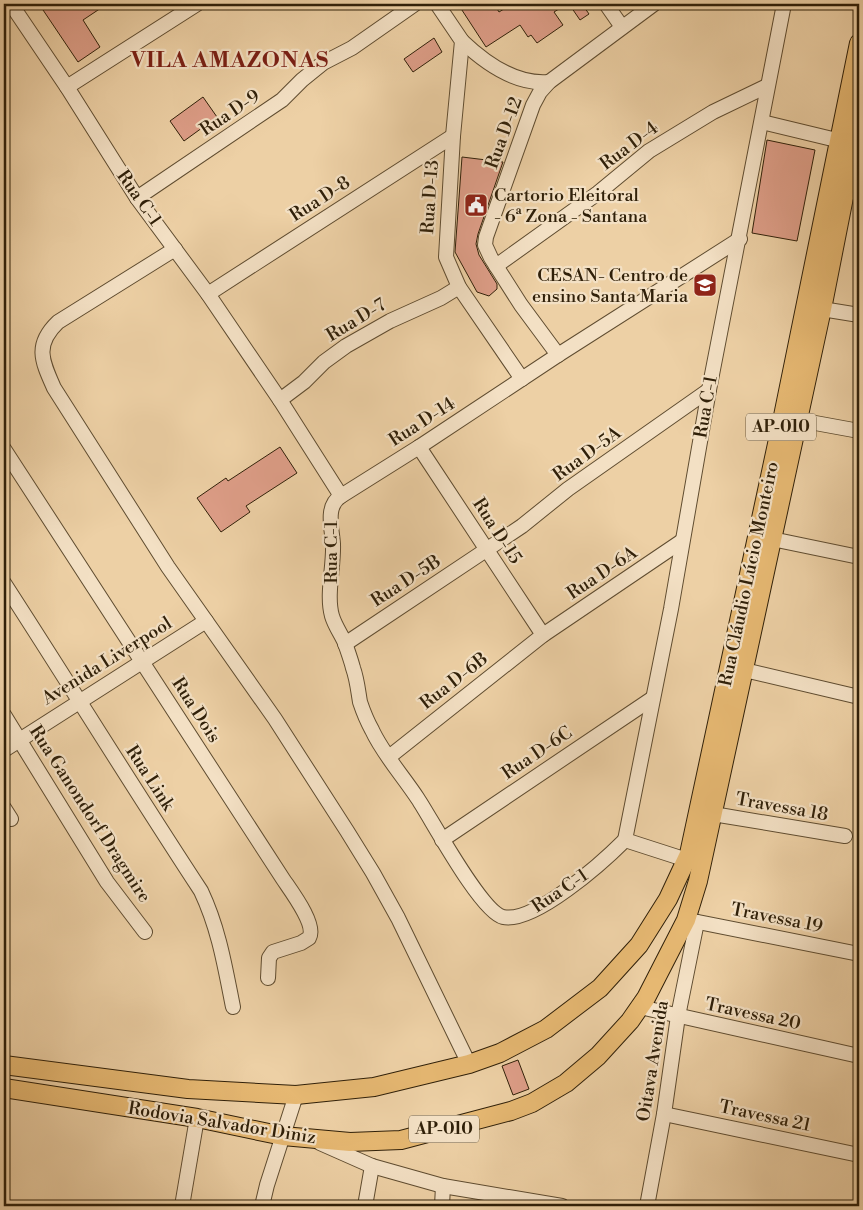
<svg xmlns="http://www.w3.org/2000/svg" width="863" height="1210" viewBox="0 0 863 1210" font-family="'Libre Bodoni',serif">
  <rect width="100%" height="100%" fill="#edd0a5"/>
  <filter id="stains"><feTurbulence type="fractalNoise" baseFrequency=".004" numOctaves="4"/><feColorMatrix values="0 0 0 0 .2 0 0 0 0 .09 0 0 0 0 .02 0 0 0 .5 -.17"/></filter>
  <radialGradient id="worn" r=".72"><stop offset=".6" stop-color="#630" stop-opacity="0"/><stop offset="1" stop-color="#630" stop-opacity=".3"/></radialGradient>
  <g fill="#de9e88" stroke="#302009">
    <polygon points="39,4 107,4 83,20 100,47 78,62"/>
    <polygon points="458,4 494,4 499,12 512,4 567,4 554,12 563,25 537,43 531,35 528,37 520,25 486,47"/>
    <polygon points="569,4 582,4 589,14 580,20"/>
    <polygon points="434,38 442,52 413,72 404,59"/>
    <polygon points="203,97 217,117 184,141 170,121"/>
    <polygon points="767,140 815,150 797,241 752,233"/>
    <polygon points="462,157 503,162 478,234 476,244 479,255 497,284 497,289 489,296 477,292 455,252"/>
    <polygon points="280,447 297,473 246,506 250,512 221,532 197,498 226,478 228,481"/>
    <polygon points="518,1060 529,1089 513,1095 502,1066"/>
  </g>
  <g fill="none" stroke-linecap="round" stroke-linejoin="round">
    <g stroke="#5f4c30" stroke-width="16">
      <g id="minor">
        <path d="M11,4L67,87L137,198L208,294L280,400L341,496C325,506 332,528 333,544C334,566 326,595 332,616C335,626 341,634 345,643C348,652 351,660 353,668C357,679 358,690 360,702C363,711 367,721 372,730C383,754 403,776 418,799C432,820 481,912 503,917C534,924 603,862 625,840"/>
        <polyline points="437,4 462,41 453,136 446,257 459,287 522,379"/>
        <polyline points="606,4 622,27"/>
        <path d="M462,41C484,62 516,85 549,82"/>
        <polyline points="67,87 197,4"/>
        <polyline points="762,122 849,143"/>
        <polyline points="835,190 859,193"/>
        <polyline points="137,198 282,100 302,80 323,63 352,48 415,4"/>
        <path d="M175,249L58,322C34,345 42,361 54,388L168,567L275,719L347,831L373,873L398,918L469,1064"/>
        <polyline points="496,266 598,193 649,151 713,112 767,86"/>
        <polyline points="208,294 453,136"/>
        <polyline points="822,309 859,315"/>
        <polyline points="558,355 521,305 491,258 485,245 486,237 533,105 540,92 549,82 654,4"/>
        <polyline points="280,400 304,382 324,362 346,346 390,321 441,298 459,287"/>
        <polyline points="788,418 859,431"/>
        <polyline points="419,447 543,635"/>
        <path d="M4,449L283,879C291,891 317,925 309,938L301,943L273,952L269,958L268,978"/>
        <polyline points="341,496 419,447 558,355 740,239"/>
        <polyline points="772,539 859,557"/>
        <path d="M4,583C70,685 134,789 201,891C219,929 225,967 233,1007"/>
        <polyline points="345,644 522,526 568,489 709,390"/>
        <polyline points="736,668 859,697"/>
        <polyline points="4,715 107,882 145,932"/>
        <polyline points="4,750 206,621"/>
        <polyline points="389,757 543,635 682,541"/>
        <polyline points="4,808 11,819"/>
        <polyline points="713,814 845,836"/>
        <polyline points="442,840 653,698"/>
        <polyline points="687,860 625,840 671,609 709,390 784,4"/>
        <polyline points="688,920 859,954"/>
        <polyline points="640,1007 859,1056"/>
        <polyline points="664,1114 859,1155"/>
        <polyline points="320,1143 372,1166 443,1186 562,1206"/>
        <polyline points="182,1206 197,1118"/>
        <polyline points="262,1206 267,1185 296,1095"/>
        <polyline points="365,1206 372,1166"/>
        <polyline points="442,1206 443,1186"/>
        <polyline points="647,1206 664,1114 678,1016 697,922"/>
      </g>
    </g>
    <g stroke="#302009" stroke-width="20">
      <g id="major">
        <polyline points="4,1065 188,1089 296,1095 374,1087 469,1064 500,1053 546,1029 600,988 639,945 668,899 689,854 783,416 859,43"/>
        <polyline points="4,1088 197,1118 283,1136 350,1142 401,1140 511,1111 532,1103 566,1083 598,1056 630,1021 646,998 686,920 698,881 822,309 859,121"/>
      </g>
    </g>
    <use href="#minor" stroke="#f3e0c4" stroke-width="14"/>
    <use href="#major" stroke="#e6b872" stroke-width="18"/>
  </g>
  <defs>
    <g id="civic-square" transform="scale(1.25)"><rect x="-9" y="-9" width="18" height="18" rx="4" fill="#8f2418" stroke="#f3e0c4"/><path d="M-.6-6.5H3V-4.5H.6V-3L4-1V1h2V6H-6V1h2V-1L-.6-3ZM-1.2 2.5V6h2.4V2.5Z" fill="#fff"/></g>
    <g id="school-square" transform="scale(1.25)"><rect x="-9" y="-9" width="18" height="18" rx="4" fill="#8f2418" stroke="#f3e0c4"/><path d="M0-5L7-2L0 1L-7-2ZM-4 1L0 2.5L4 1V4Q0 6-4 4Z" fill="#fff"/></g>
  </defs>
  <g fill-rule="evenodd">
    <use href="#civic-square" x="476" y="205"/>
    <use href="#school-square" x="705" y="285"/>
  </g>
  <g text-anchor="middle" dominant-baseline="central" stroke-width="4.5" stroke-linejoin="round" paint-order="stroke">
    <g fill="#f3e0c4" stroke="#6a5a41" stroke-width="1">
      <rect x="746" y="413.5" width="70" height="27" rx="4"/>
      <rect x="409" y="1115.5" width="70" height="27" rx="4"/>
    </g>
    <g font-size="16" font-weight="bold" fill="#302009">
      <text x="781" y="427">AP-010</text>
      <text x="444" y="1129">AP-010</text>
    </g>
    <g font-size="18" fill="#302009" stroke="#f3e0c4">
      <text transform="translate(230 113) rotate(-34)">Rua D-9</text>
      <text transform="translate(504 133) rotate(-70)">Rua D-12</text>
      <text transform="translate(629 146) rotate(-37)">Rua D-4</text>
      <text transform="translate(430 197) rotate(-86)">Rua D-13</text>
      <text transform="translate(139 198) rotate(55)">Rua C-1</text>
      <text transform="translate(320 199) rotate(-33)">Rua D-8</text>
      <text transform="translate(356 320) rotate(-31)">Rua D-7</text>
      <text transform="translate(706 407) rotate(-80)">Rua C-1</text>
      <text transform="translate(422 422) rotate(-33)">Rua D-14</text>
      <text transform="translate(587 454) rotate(-36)">Rua D-5A</text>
      <text transform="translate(497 531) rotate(57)">Rua D-15</text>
      <text transform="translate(331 552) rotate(-90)">Rua C-1</text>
      <text transform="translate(602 573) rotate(-34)">Rua D-6A</text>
      <text transform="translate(749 574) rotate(-78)">Rua Cláudio Lúcio Monteiro</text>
      <text transform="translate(406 581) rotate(-33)">Rua D-5B</text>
      <text transform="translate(107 661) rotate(-32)">Avenida Liverpool</text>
      <text transform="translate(454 681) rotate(-38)">Rua D-6B</text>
      <text transform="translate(196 710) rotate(57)">Rua Dois</text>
      <text transform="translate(537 753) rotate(-34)">Rua D-6C</text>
      <text transform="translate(150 778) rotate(57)">Rua Link</text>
      <text transform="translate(782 807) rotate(10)">Travessa 18</text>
      <text transform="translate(90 814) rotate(57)">Rua Ganondorf Dragmire</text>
      <text transform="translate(560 891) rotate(-34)">Rua C-1</text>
      <text transform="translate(777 918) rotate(11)">Travessa 19</text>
      <text transform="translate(753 1014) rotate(12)">Travessa 20</text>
      <text transform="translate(653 1061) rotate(-81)">Oitava Avenida</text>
      <text transform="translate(765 1116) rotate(12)">Travessa 21</text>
      <text transform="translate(222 1123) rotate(9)">Rodovia Salvador Diniz</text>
    </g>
    <g font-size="18" fill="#302009" stroke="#f3e0c4" text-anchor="start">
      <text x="494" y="195">Cartorio Eleitoral<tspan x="494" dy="21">- 6ª Zona - Santana</tspan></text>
      <text x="688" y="275" text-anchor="end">CESAN- Centro de<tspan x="688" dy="21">ensino Santa Maria</tspan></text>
    </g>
    <g font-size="22" font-weight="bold" letter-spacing="1" fill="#7a1f14" stroke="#f3e0c4">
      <text x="230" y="60">VILA AMAZONAS</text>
    </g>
  </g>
  <rect width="863" height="1210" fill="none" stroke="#edd0a5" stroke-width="20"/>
  <rect x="5" y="5" width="853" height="1200" fill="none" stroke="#302009" stroke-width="2.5"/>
  <rect x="10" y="10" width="843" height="1190" fill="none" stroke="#302009"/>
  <rect width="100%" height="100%" filter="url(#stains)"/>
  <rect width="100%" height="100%" fill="url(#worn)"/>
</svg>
